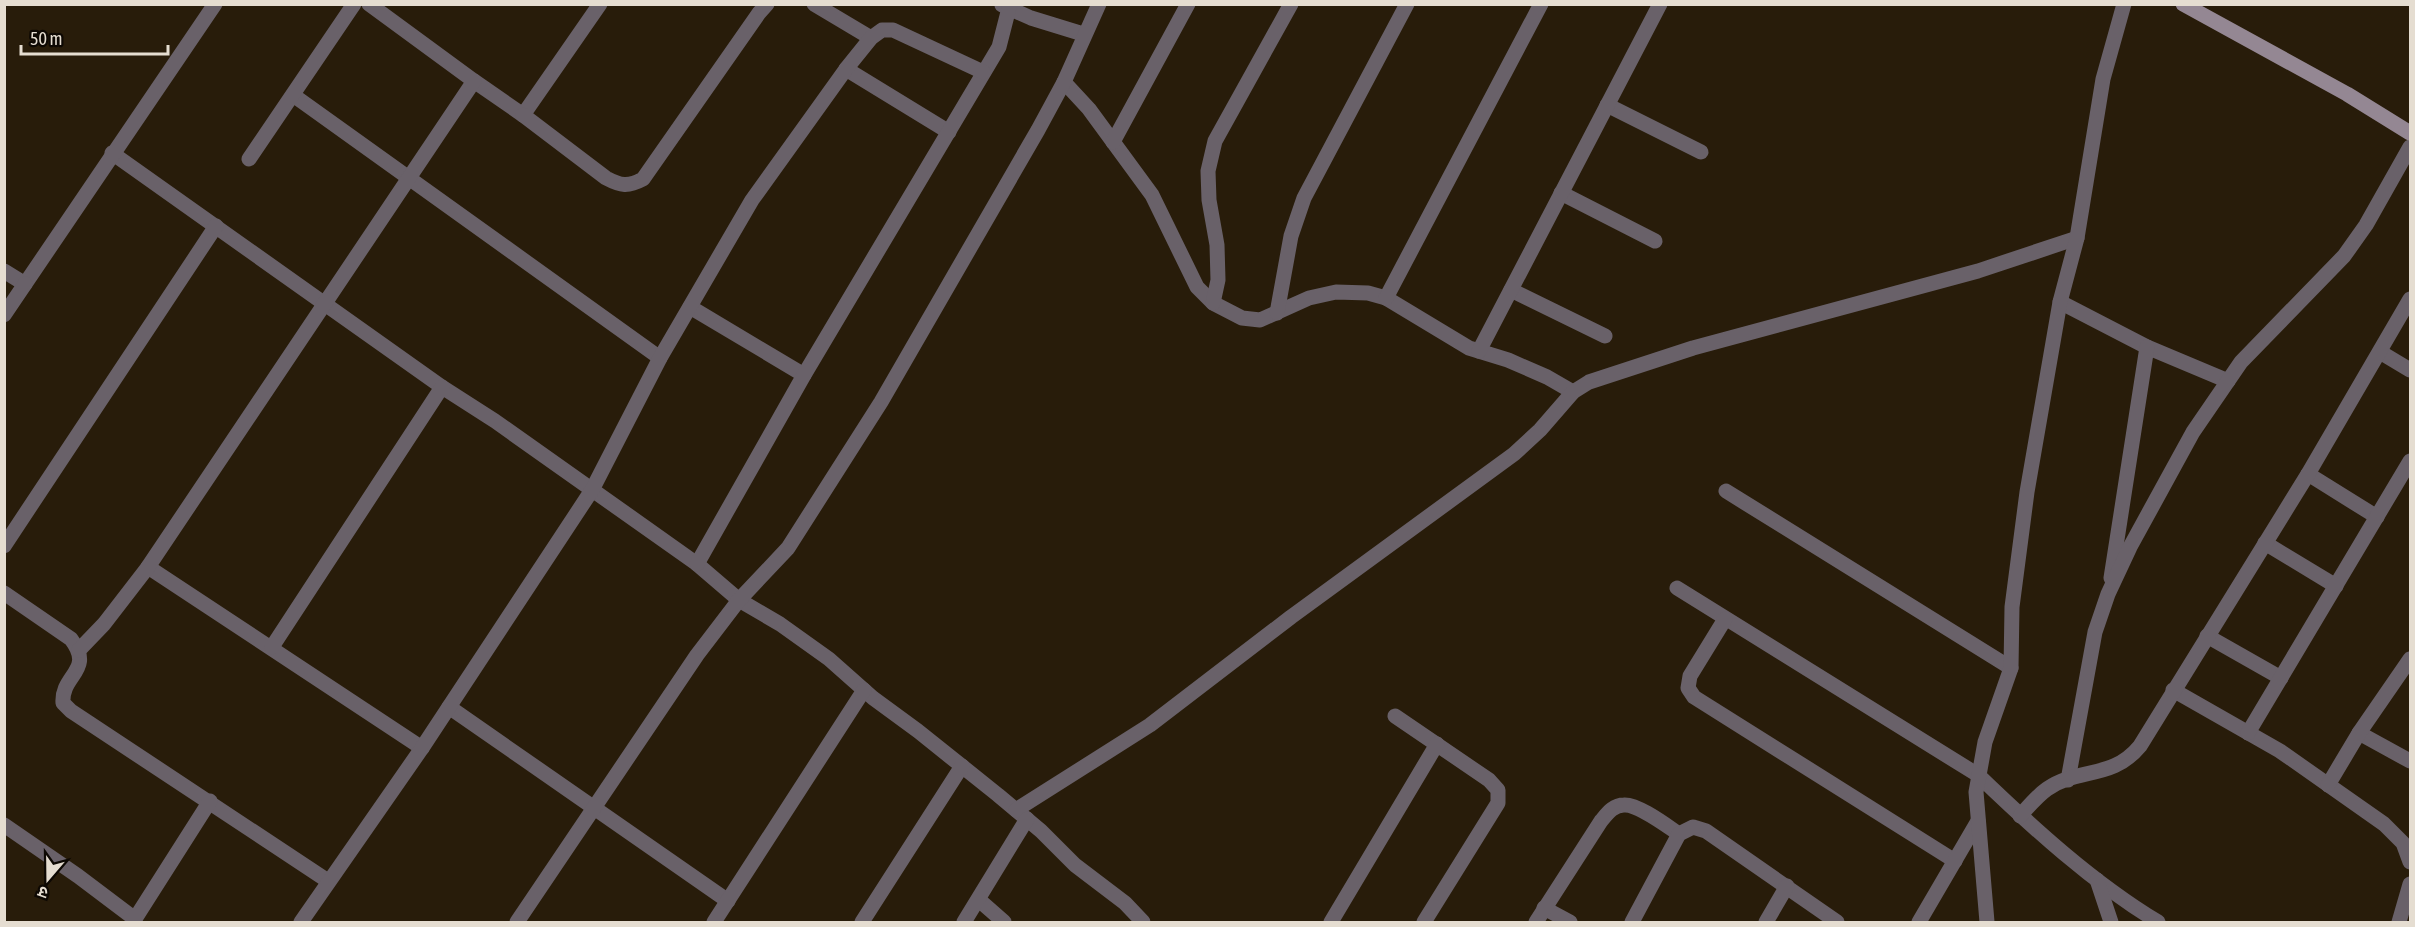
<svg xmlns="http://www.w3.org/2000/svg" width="2415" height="927" viewBox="0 0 2415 927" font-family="'Asap Condensed','Noto Sans Devanagari',sans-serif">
  <rect width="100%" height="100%" fill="#281c0a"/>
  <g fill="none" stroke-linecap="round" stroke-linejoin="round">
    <g stroke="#696169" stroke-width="15">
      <polyline points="814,4 871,38"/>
      <polyline points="1002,5 1031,18 1083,34"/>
      <polyline points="846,69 949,132"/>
      <polyline points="474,81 523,115 600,4"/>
      <polyline points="1064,82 1089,109 1152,195 1197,287 1213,303 1242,318 1260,320 1309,298 1336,292 1368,293 1386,298 1469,348 1508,360 1547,377 1573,392"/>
      <polyline points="293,95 660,358"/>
      <polyline points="1607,105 1701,152"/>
      <path d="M523,115L606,178C621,186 628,187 643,179L759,13L767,4"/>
      <polyline points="1113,142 1188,4"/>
      <polyline points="112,153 442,387 495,421 697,564 739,600 780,624 829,659 873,698 918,731 998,795 1041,831 1075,865 1125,903 1143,922"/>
      <polyline points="249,159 354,4"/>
      <polyline points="1561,193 1655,241"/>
      <polyline points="4,271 25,284 215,4"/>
      <polyline points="1511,290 1605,336"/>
      <polyline points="1386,298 1541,4"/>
      <polyline points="2060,302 2147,347 2228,381"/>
      <polyline points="1213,303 1218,280 1217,245 1209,200 1208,171 1215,141 1291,4"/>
      <polyline points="690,307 804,375"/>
      <polyline points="1277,313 1291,236 1304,198 1407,4"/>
      <polyline points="4,315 25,284"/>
      <polyline points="1479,351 1660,4"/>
      <polyline points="2380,352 2410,370"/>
      <polyline points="2308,474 2377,517"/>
      <polyline points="1726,491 2011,668"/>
      <polyline points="2265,543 2336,586"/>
      <polyline points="4,546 216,226"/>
      <polyline points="697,564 804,375 999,47 1010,4"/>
      <polyline points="148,567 422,748"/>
      <polyline points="2111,578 2147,347"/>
      <path d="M1677,588L1978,775C2033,828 2092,882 2158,922"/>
      <path d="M4,593L71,639C95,671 61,674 63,703L71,711L328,881"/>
      <polyline points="1725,619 1690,676 1688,688 1694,697 1955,861"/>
      <polyline points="2207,636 2281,678"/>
      <polyline points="272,647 442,387"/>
      <polyline points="79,650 104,624 148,567 474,81 369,4"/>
      <polyline points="2173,690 2280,751 2384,824 2403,843 2410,862"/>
      <polyline points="449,707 728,901"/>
      <polyline points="1395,716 1489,780 1498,790 1498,803 1424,922"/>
      <polyline points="2248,733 2410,461"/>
      <polyline points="2359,733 2410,761"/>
      <polyline points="2068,780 2095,632 2108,594 2130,547 2193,432 2241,362 2344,256 2366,225 2410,147"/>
      <polyline points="2328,785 2359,733 2410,659"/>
      <polyline points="1016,810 1150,725 1291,617 1514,454 1540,430 1573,392 1589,382 1693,348 1978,271 2077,238"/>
      <path d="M2020,816C2028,807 2037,796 2047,789C2079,767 2112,780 2140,746L2308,474L2410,299"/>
      <polyline points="4,825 78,876 135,919"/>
      <polyline points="2097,880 2111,922"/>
      <polyline points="979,900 1004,922"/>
      <polyline points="1544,908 1570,922"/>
      <polyline points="133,922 210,801"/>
      <polyline points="301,922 422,748 592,490 660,358 752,200 846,69 871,38 882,30 893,30 983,72"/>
      <polyline points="517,922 697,655 739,600 788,548 881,402 1038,130 1064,82 1099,4"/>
      <polyline points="714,922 864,690"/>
      <polyline points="862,922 962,766"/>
      <polyline points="964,922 1027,819"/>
      <polyline points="1331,922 1437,744"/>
      <path d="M1536,922L1601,821C1607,814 1613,805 1624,805C1638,804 1667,826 1679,834"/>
      <polyline points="1632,922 1679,834 1693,827 1706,831 1837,922"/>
      <polyline points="1766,922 1787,886"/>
      <polyline points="1919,922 1978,821"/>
      <polyline points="1987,922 1976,792 1985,742 2011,668 2012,607 2027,492 2060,302 2077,238 2103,79 2124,4"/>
      <polyline points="2399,922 2410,884"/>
    </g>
    <polyline stroke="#948793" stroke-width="15" points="2183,4 2347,94 2410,133"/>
  </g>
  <rect width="2415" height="927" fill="none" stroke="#e5ddd1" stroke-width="12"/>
  <g transform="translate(48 879) rotate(200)" stroke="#0d0803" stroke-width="4.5" paint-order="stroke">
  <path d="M0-4.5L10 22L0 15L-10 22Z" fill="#e5ddd1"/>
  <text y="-9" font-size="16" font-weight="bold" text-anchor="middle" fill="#e5ddd1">उ</text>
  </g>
  <path d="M21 45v9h147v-9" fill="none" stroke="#e5ddd1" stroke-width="3"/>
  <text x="30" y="45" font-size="18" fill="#e5ddd1" stroke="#0d0803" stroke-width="4.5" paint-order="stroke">50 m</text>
</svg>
